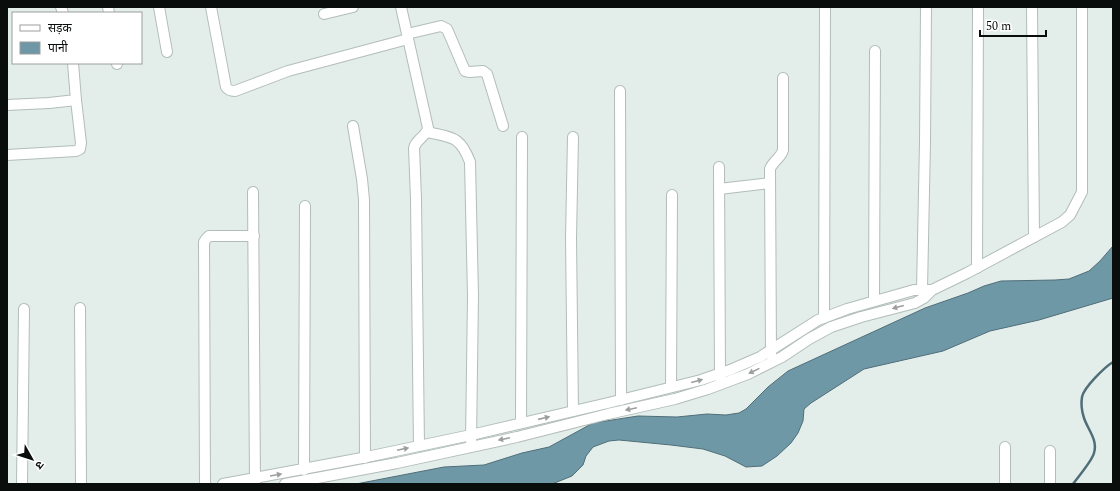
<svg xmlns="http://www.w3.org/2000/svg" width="1120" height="491" viewBox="0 0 1120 491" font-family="Spectral,'Noto Sans Devanagari',serif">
  <rect width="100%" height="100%" fill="#e3eeeb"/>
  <polygon fill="#6f98a7" stroke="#506e78" points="1113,246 1113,298 1039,320 990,331 943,351 864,369 811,403 804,409 803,421 798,433 791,443 777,456 762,466 746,467 725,456 703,449 671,445 619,440 609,441 593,447 586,456 583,465 572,476 552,484 356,484 444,467 484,465 522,453 549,447 593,423 638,416 677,417 707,414 726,415 739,413 746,409 768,387 788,371 925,308 968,293 984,286 1001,281 1055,280 1069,279 1089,271 1100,261"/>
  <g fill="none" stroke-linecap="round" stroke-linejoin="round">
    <path stroke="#506e78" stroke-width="2.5" d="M1073,484C1078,477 1092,461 1094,453C1098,440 1088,430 1084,418C1082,412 1081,403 1082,397C1084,387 1105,367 1113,362"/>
    <g stroke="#b2bdba" stroke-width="12">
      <g id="minor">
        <polyline points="61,7 63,13"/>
        <polyline points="108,7 109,13"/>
        <polyline points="159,7 167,52"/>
        <path d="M211,7L226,87C228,90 230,91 235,91L288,71L408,39"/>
        <path d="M401,7L428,128C426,137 416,139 414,148L416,199L419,446"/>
        <polyline points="1032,7 1034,237"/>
        <polyline points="324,14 353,7"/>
        <polyline points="407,34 441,26 447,29 465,71 470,72 483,71 487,74 503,126"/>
        <polyline points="117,63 117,64"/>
        <polyline points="620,91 621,400"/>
        <polyline points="7,105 49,103 76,100 73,63"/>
        <polyline points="353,126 362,179 364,200 365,458"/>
        <path d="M427,132C453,138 460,136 470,162L473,296L471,441"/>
        <polyline points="573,137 571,238 573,411"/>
        <polyline points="7,155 76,151 80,149 81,143 76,100"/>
        <polyline points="719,167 720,378"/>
        <polyline points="719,189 770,183"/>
        <polyline points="253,192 255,484"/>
        <polyline points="977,268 978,7"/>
        <polyline points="922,289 925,142 926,7"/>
        <polyline points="874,300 875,51"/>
        <polyline points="80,308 81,484"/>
        <polyline points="824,318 825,7"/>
        <path d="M771,355L770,169C773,161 781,158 783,150V78"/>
        <polyline points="671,387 672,195"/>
        <polyline points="521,423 522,137"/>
        <polyline points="304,470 305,206"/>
        <polyline points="22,484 24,309"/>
        <polyline points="205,484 204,242 206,239 209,236 254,236"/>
        <polyline points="223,484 362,458 471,435 608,403 701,380 730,370 760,357 818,320 847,309 914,290 932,290"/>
        <polyline points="285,484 397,463 517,437 608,414 675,399 708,389 748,374 782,357 809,339 831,327 861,317 915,303 924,298 932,290 967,273 1062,222 1070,215 1082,192 1082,7"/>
        <polyline points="1005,484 1005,447"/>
        <polyline points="1050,484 1050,451"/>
      </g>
    </g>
    <use href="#minor" stroke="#fff" stroke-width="10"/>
  </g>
  <defs><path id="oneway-solid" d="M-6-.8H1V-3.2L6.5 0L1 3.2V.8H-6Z"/></defs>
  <g fill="#9d9e9e">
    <use href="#oneway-solid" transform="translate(898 307) rotate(165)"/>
    <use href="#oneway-solid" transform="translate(754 371) rotate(154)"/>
    <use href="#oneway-solid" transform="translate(697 381) rotate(-15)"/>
    <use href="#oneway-solid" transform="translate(631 409) rotate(168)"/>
    <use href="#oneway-solid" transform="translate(544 418) rotate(-13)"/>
    <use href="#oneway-solid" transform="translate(504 439) rotate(168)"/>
    <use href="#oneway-solid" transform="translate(403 449) rotate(-12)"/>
    <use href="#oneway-solid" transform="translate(276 475) rotate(-10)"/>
  </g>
  <rect width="1120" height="491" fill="none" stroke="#090d0c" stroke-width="16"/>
  <rect x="12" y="12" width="130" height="52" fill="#ffffff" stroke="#9d9e9e"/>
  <rect x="20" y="25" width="20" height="6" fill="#ffffff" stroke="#9d9e9e"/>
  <text x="48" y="32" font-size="12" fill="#090d0c">सड़क</text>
  <rect x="20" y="42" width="20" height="12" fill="#6f98a7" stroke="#9d9e9e"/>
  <text x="48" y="52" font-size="12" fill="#090d0c">पानी</text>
  <g transform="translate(32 459) rotate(129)" stroke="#ffffff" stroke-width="3" paint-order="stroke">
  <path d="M0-3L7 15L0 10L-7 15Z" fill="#090d0c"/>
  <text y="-6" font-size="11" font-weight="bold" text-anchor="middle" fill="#090d0c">उ</text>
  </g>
  <path d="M980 30v6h66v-6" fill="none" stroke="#090d0c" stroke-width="2"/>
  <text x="986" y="30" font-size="12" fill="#090d0c" stroke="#ffffff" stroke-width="3" paint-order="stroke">50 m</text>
</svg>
